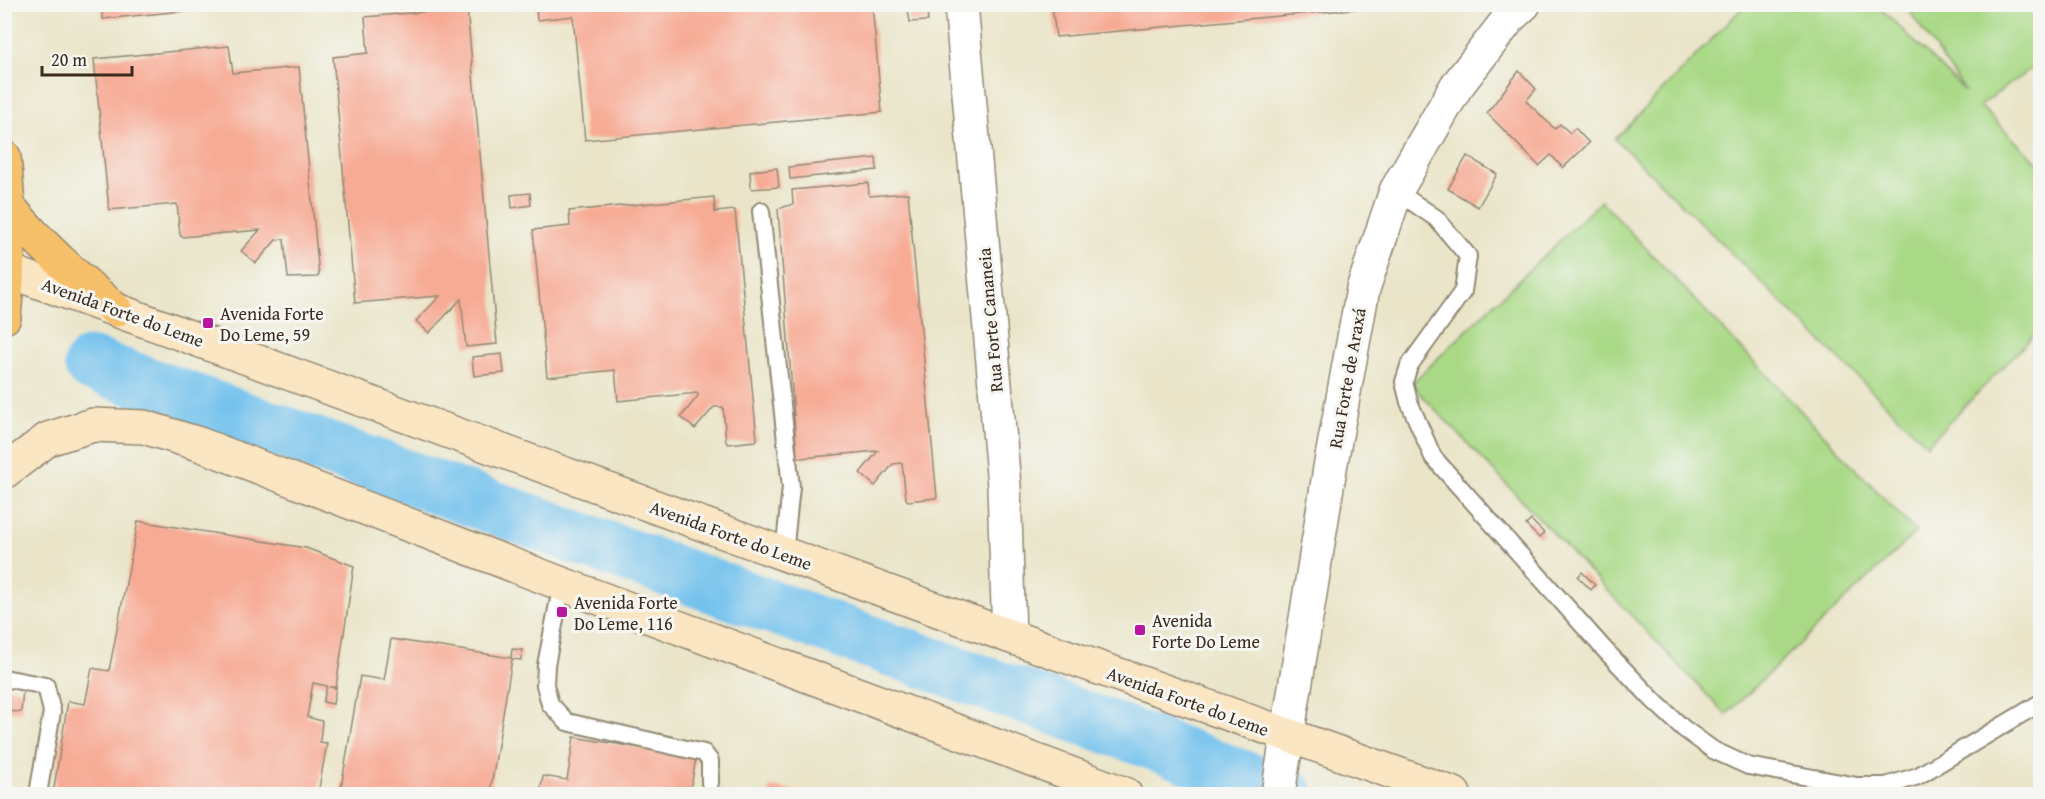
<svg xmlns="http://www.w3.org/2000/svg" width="2045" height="799" viewBox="0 0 2045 799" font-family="'Gentium Book Plus',serif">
  <rect width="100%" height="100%" fill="#f6f6f2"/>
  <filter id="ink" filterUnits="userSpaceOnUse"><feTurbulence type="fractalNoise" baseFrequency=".0167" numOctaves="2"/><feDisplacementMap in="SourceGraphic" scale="12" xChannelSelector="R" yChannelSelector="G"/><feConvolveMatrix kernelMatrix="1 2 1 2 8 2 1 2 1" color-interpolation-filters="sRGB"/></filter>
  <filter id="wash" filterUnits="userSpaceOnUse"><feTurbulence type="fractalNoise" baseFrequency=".008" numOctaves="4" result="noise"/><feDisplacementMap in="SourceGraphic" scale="24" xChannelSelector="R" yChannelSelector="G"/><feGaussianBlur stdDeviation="1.35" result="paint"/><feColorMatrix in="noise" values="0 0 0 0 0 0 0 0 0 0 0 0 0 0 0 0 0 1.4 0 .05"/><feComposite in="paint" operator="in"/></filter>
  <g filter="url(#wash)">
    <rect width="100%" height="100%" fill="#eae5c9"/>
    <g fill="#a9d986" stroke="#728252" stroke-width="1.5">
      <polygon points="1745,5 1877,5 1966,92 1905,5 2040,5 2040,62 1980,106 2040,165 2040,329 1927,445 1615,139"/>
      <polygon points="1601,201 1916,532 1726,715 1411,384"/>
    </g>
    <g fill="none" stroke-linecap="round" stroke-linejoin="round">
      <polyline stroke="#72c1ed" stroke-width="54" points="91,364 1153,743 1287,794"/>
    </g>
    <g id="blocks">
      <g fill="#f7ab95">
        <polygon points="101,4 233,4 233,6 103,19"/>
        <polygon points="536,4 872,4 882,112 585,140 573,16 537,20"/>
        <polygon points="907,4 926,4 928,21 910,22"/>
        <polygon points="1052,5 1387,5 1387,6 1056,37"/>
        <polygon points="467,8 497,344 466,347 461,299 429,333 416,321 440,296 355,303 333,57 368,53 365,17"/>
        <polygon points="229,46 233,73 299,67 319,275 317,277 288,278 284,239 276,240 256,263 241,251 260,230 182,237 180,235 177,204 109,210 94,59"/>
        <polygon points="1519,71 1536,89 1526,101 1555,129 1560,124 1570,133 1575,128 1589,143 1563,168 1551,155 1539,166 1487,113"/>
        <polygon points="1467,156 1497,174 1478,207 1448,189"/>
        <polygon points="876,158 877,170 790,179 789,167"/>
        <polygon points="777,168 779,187 751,189 750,171"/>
        <polygon points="868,183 869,196 908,193 937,497 936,498 908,501 906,499 902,463 893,464 875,486 860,473 878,451 801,458 797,456 778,209 793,204 792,190"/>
        <polygon points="530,193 531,205 512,208 511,195"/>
        <polygon points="714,197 715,212 735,210 757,439 756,441 728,444 726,442 723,407 714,407 695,429 681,417 698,396 698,393 618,401 615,370 547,377 533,230 570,226 569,211"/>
        <polygon points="502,354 504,373 474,376 472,357"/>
        <polygon points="1531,520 1544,533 1539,538 1526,525"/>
        <polygon points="138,521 306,548 354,566 336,687 329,687 336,688 333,704 323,702 327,686 313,683 307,717 322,721 320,742 327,743 318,794 53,794 68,701 85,704 92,668 109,671"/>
        <polygon points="1582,572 1595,585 1591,590 1578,577"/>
        <polygon points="391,639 511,658 512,649 522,650 521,660 512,659 490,794 340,794 360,676 384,680"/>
        <polygon points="7,688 23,690 21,712 5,711"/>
        <polygon points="574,737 696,757 690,794 540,794 543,776 567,780"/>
        <polygon points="770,787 810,793 810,794 769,794"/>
      </g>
    </g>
  </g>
  <g filter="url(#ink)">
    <use href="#blocks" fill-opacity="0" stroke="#928874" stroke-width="1.5"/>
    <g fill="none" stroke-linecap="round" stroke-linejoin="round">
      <g stroke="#928874" stroke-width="20">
        <g id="lane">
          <polyline points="1396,191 1436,218 1468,256 1463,291 1409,366 1404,382 1409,402 1433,457 1604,649 1654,701 1683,728 1713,750 1748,766 1857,786 1886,786 1918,776 2040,703"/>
          <polyline points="761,211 791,487 784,554"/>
          <polyline points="562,584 546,665 545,685 550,704 567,722 704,753 710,761 710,783"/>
          <polyline points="4,678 46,686 52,712 38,794"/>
        </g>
      </g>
      <g stroke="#928874" stroke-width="36">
        <g id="street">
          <polyline points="961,4 1004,486 1009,636"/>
          <polyline points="1278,794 1330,468 1363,289 1396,191 1456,87 1510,17 1524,4"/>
        </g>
      </g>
      <g stroke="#928874" stroke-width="36">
        <g id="secondary">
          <polyline points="9,271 1009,636 1454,794"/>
          <polyline points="4,472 48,439 93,425 144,427 199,444 562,584 1125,794"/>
        </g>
      </g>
      <g stroke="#928874" stroke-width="36">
        <g id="primary">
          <path d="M4,157C10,211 10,263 4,317"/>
          <path d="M9,207C41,246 78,278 116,310"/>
        </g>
      </g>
      <use href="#lane" stroke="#fff" stroke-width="16"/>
      <use href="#street" stroke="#fff" stroke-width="33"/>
      <use href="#secondary" stroke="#fbe6c4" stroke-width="33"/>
      <use href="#primary" stroke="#f6c06b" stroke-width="33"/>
    </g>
  </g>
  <g fill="#b5179e" stroke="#f6f6f2" stroke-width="2">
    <rect x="202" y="317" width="12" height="12" rx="3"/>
    <rect x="556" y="606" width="12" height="12" rx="3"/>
    <rect x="1134" y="624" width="12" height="12" rx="3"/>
  </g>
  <g text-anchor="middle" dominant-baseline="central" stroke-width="6" stroke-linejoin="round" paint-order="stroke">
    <g font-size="18" fill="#3b2a1e" stroke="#f6f6f2">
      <text transform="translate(123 312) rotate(20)">Avenida Forte do Leme</text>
      <text transform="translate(990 320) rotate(-95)">Rua Forte Cananeia</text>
      <text transform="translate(1347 378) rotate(-80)">Rua Forte de Araxá</text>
      <text transform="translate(731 535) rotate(20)">Avenida Forte do Leme</text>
      <text transform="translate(1188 701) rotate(20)">Avenida Forte do Leme</text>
    </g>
    <g font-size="18" fill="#3b2a1e" stroke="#f6f6f2" text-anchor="start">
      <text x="220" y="313">Avenida Forte<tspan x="220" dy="21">Do Leme, 59</tspan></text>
      <text x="574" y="602">Avenida Forte<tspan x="574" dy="21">Do Leme, 116</tspan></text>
      <text x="1152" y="620">Avenida<tspan x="1152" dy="21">Forte Do Leme</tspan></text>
    </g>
  </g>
  <rect width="2045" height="799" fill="none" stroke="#f6f6f2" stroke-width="24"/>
  <path d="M42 66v9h90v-9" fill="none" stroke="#3b2a1e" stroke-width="3"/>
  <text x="51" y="66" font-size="18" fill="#3b2a1e" stroke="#f6f6f2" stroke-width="4.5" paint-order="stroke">20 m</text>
</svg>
